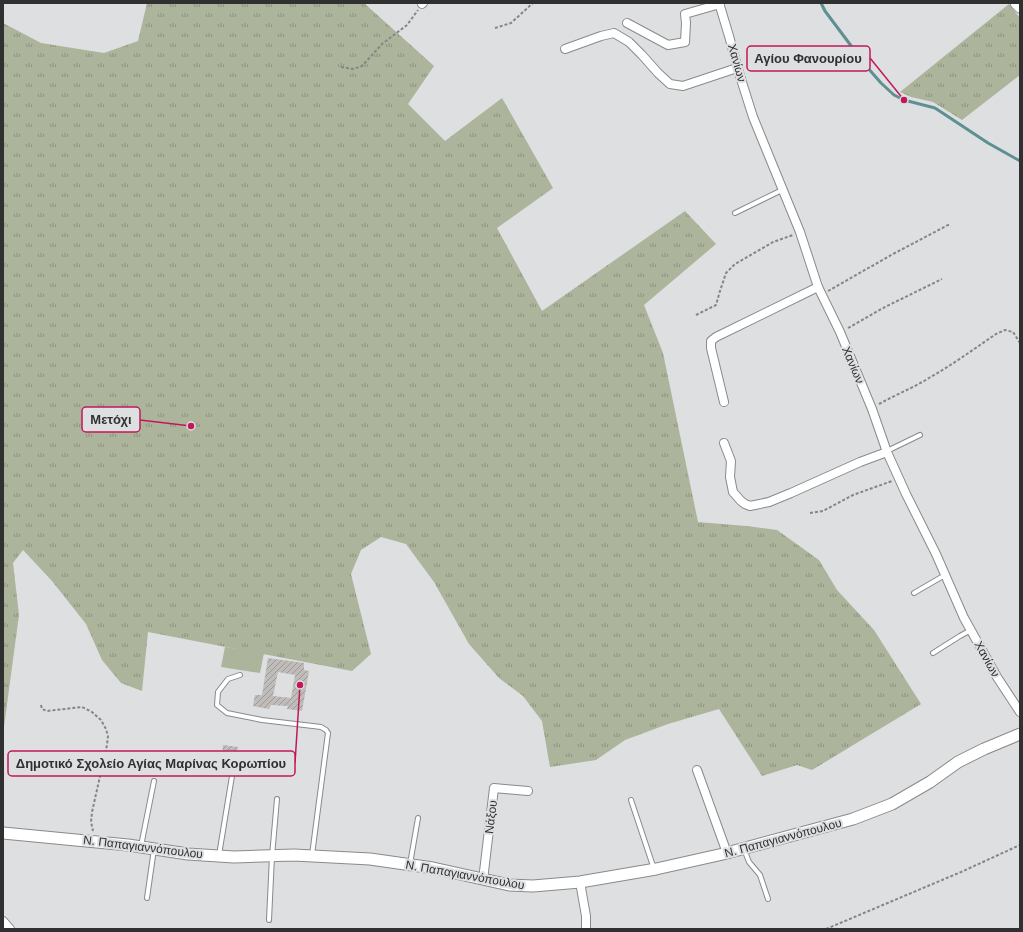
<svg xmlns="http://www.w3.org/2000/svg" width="1023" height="932" viewBox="0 0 1023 932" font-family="Arial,sans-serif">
  <defs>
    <pattern id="grass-tufts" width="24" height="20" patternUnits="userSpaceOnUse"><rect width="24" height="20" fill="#acb49b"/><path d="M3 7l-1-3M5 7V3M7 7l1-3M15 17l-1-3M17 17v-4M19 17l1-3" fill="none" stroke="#8c937f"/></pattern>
    <pattern id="building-hatch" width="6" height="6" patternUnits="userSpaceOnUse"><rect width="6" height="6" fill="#bfbcba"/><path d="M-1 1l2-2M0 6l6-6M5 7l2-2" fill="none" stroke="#9c9998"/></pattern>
  </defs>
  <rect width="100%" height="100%" fill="#dddfe1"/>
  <g fill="url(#grass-tufts)">
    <polygon points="147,3 364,3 434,66 408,104 445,141 502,98 553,188 497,228 542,311 685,211 716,244 644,305 663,353 698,522 746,526 777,530 819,560 837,590 874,630 921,704 812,770 797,765 762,776 719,709 668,724 625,740 596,760 550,767 542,721 523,696 499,678 469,644 434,582 406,544 381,537 361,550 351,574 371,654 352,671 148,632 142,691 121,683 102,660 86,624 52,581 23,550 13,563 19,615 3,734 3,23 41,43 104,53 138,41"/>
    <polygon points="1009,4 1020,18 1020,75 962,120 933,102 911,97 900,92"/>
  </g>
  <polygon fill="#acb49b" points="225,647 264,653 260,673 221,667"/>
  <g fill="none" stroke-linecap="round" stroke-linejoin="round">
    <polyline stroke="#5e9093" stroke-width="3" points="821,3 825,11 867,67 881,83 894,95 904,100 935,108 988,143 1020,161"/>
  </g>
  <g fill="url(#building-hatch)" fill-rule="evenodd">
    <path d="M268,658L304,663V670L309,671L302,711L287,709L288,706L271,705L269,709L253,706L255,695H262ZM278,672L295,675L291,698L273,696Z"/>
    <polygon points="223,745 238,747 235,766 221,764"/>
  </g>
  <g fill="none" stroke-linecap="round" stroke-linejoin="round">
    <g stroke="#888a8c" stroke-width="6">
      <g id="lane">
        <polyline points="735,213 782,190"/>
        <polyline points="887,451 920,435"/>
        <polyline points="914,593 945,575"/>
        <polyline points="933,653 960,636 971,630"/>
        <polyline points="240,675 228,679 218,692 217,705 227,713 262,720 321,727 326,730 328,733 312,855"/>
        <polyline points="631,800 654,869"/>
        <polyline points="141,846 154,781"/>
        <polyline points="744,849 749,862 760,875 768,899"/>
        <polyline points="219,855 233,770"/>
        <polyline points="410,864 418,818"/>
        <polyline points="147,898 154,849"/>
        <polyline points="269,920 272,856 277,799"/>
      </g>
    </g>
    <g stroke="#888a8c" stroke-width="10">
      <g id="street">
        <polyline points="719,3 729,36 740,76 753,117 800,232 818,287 840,332 872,409 887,452 906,494 936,554 964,618 997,677 1020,712"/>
        <polyline points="422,4 423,3"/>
        <polyline points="627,23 668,45 685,42 686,23 685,14 720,4"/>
        <polyline points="565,49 601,36 614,33 629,42 642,55 658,73 670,84 683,86 737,68"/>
        <polyline points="724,402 711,348 711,341 716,337 818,287"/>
        <polyline points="724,443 731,461 730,477 733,492 741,501 745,504 750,506 769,502 791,493 860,462 887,452"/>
        <polyline points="697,770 727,853"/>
        <polyline points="483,880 494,788 528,791"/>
        <polyline points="580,882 586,916 586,929"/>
        <polyline points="3,921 10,929"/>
      </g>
    </g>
    <g stroke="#888a8c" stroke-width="13">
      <g id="secondary">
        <polyline points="1016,3 1020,7"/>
        <polyline points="3,833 128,845 188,854 234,857 294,855 370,859 433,868 509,885 533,886 580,882 656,869 723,854 853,819 892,804 930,782 958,762 984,749 1020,734"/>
      </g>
    </g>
    <g stroke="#848586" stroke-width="2" stroke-dasharray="3 2" stroke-linecap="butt">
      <polyline points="495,28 511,23 533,3"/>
      <polyline points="341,67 353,69 362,66 382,44 407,25 418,10"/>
      <polyline points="828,291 893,254 950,224"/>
      <polyline points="696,315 716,305 720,291 726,273 735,264 773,242 793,235"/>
      <polyline points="848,328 885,307 942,279"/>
      <path d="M879,404C895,395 913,388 929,378C952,365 974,349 996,334L1005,330L1013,332L1020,343"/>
      <polyline points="810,513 823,511 853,495 892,481"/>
      <polyline points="41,705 42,709 47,711 82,707 92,712 101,720 106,729 108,736 107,745 92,812 91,822 93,831"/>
      <polyline points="826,929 961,872 1020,845"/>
    </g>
    <use href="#lane" stroke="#fff" stroke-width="4"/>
    <use href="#street" stroke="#fff" stroke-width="8"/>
    <use href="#secondary" stroke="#fff" stroke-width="11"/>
  </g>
  <g text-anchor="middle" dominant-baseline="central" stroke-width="4" stroke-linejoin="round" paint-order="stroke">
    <g font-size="12" fill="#303031" stroke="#dddfe1">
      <text transform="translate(737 63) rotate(74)">Χανίων</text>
      <text transform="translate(853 365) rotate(67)">Χανίων</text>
      <text transform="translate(987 659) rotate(61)">Χανίων</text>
      <text transform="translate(491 817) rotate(-83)">Νάξου</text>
      <text transform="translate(783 838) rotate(-15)">Ν. Παπαγιαννόπουλου</text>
      <text transform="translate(143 847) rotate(7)">Ν. Παπαγιαννόπουλου</text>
      <text transform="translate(465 875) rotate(10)">Ν. Παπαγιαννόπουλου</text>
    </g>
  </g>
  <path fill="none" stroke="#c2185b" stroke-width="1.5" d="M904 100L870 58M191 426L140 420M300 685L295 763"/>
  <g fill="#c2185b" stroke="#dddfe1" stroke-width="1.5">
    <circle cx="904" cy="100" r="4"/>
    <circle cx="191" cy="426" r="4"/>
    <circle cx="300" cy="685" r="4"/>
  </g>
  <g fill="#dddfe1" stroke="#c2185b" stroke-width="1.5">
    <rect x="747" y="46" width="123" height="25" rx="4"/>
    <rect x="82" y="407" width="58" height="25" rx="4"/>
    <rect x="8" y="751" width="287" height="25" rx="4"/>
  </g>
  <g font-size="13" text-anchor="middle" font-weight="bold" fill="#303031">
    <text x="808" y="63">Αγίου Φανουρίου</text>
    <text x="111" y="424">Μετόχι</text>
    <text x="151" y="768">Δημοτικό Σχολείο Αγίας Μαρίνας Κορωπίου</text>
  </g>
  <rect width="1023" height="932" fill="none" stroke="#303031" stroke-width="8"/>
</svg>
